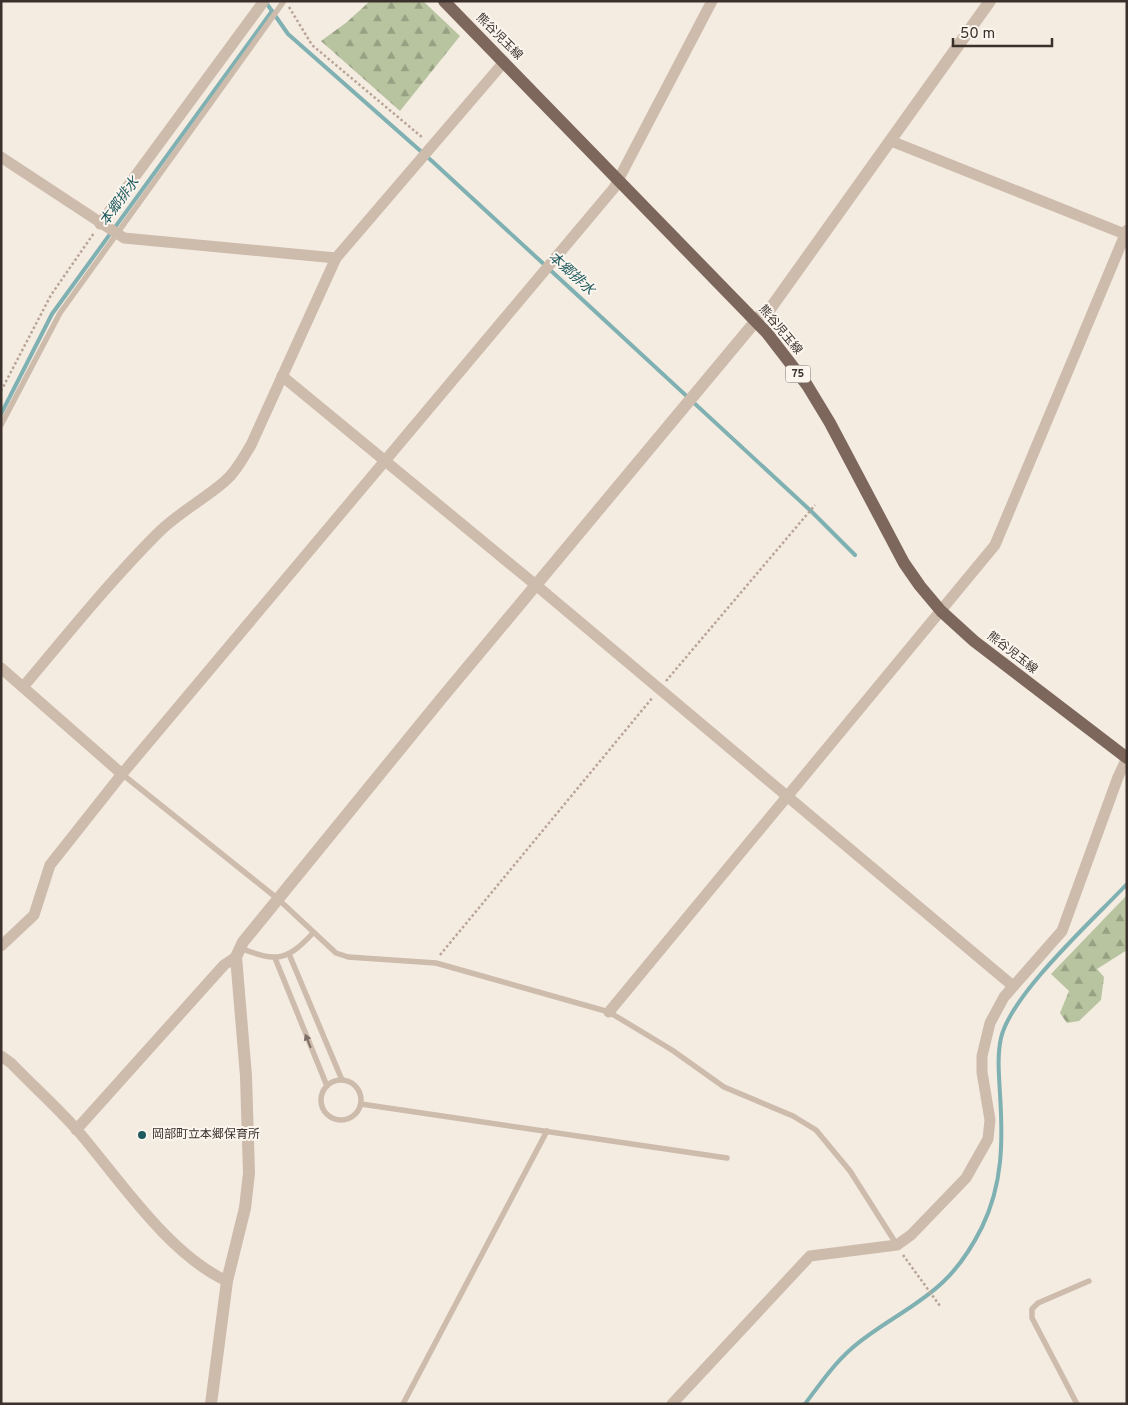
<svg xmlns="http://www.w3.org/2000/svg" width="1128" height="1405" viewBox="0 0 1128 1405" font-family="Overpass,'Noto Sans JP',sans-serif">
  <defs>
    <pattern id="forest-firs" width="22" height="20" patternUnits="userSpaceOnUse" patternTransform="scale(1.25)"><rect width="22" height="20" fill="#b8c4a0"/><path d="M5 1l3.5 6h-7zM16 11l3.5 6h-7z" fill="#97a083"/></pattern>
  </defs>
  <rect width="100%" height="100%" fill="#f4ebe1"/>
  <g fill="url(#forest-firs)">
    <polygon points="370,1 423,1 460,36 400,111 321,41 347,22"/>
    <polygon points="1127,895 1127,950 1097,969 1104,977 1101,1000 1079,1021 1067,1023 1060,1013 1069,991 1051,974"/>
  </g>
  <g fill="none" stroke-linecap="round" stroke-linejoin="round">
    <g stroke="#7fb0b2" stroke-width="4">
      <polyline points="265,1 288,34 433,162 586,303 812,512 855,555"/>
      <polyline points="1,414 52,314 272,11"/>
      <path d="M805,1404C820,1384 833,1365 851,1349C879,1324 916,1308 943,1282C959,1267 972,1247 982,1227C1003,1184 1003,1141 1000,1094C999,1075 997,1056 1001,1038C1011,994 1094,919 1127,884"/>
    </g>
    <g stroke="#b9a596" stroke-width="2.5" stroke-dasharray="2.5 2.5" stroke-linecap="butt">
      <polyline points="289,7 312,45 423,138"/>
      <polyline points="1,391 51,295 94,233"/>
      <polyline points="666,681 815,505"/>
      <polyline points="440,955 653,697"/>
      <polyline points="903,1255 940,1306"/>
    </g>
    <g stroke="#cdbbac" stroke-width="5.5">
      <polyline points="1,425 60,313 284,1"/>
      <polyline points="122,774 278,899 336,953 348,957 436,963 609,1012 672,1050 724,1087 793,1116 816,1130 850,1171 897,1245"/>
      <path d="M240,948C276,962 286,962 313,933"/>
      <polyline points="289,954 342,1080"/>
      <polyline points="275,958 327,1086"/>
      <circle cx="341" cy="1100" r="20"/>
      <polyline points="361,1104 727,1158"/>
      <polyline points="403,1404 547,1131"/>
      <polyline points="1077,1404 1032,1318 1032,1309 1038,1303 1089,1281"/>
    </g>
    <g stroke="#cdbbac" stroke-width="11">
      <polyline points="891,141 1127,235"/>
      <polyline points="1,157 124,238 336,258"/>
      <polyline points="100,224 264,1"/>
      <polyline points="282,376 537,586 1013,986"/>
      <polyline points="1,668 122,774"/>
      <path d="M23,687C67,635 110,581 158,533C178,513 203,500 224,482C236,472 243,458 251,445L336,258L504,62"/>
      <polyline points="1,946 34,915 50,865 122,774 614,188 712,1"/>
      <polyline points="609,1012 995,545 1127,230"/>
      <path d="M1,1056L11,1063C33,1086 57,1107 78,1131C119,1179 169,1255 227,1281"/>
      <polyline points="76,1130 224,965 236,957"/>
      <polyline points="672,1404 810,1256 897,1245 911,1235 966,1178 988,1139 990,1120 982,1072 982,1056 990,1023 1004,997 1062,931 1118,777 1127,758"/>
    </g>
    <polyline stroke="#cdbbac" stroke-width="12" points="211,1404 227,1281 245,1208 249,1173 246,1076 236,957 243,942 441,699 764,311 770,309 990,1"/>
    <polyline stroke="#7d675c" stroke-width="12" points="444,1 767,333 807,385 830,423 904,563 920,586 941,611 974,641 1127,758"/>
  </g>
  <defs><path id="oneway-solid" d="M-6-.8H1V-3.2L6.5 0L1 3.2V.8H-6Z" transform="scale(1.25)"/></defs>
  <use fill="#7d6f65" href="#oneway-solid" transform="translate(308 1041) rotate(-112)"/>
  <circle fill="#1f5a5e" stroke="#fbf5ee" stroke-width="2" cx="142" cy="1135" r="5"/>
  <g text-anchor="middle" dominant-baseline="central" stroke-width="4" stroke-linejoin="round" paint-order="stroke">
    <rect fill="#fbf5ee" stroke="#756b66" stroke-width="1" x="785.5" y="365.5" width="25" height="17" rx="4"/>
    <g font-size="11" font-weight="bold" fill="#3b302b">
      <text x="798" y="374">75</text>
    </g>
    <g font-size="12" fill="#3b302b" stroke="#fbf5ee">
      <text transform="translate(499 37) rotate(45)">熊谷児玉線</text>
      <text transform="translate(780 330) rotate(50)">熊谷児玉線</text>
      <text transform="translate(1012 653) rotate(38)">熊谷児玉線</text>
    </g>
    <g font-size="12" fill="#3b302b" stroke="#fbf5ee" text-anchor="start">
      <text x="152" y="1135">岡部町立本郷保育所</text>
    </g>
    <g font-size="14" font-style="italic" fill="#1f5a5e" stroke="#fbf5ee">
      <text transform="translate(120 202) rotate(-54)">本郷排水</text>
      <text transform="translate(571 274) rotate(42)">本郷排水</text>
    </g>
  </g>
  <rect width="1128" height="1405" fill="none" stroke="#3b302b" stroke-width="5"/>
  <path d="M953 38v8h99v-8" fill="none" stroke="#3b302b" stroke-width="2.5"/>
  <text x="960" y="38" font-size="15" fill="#3b302b" stroke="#fbf5ee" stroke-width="4" paint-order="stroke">50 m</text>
</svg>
